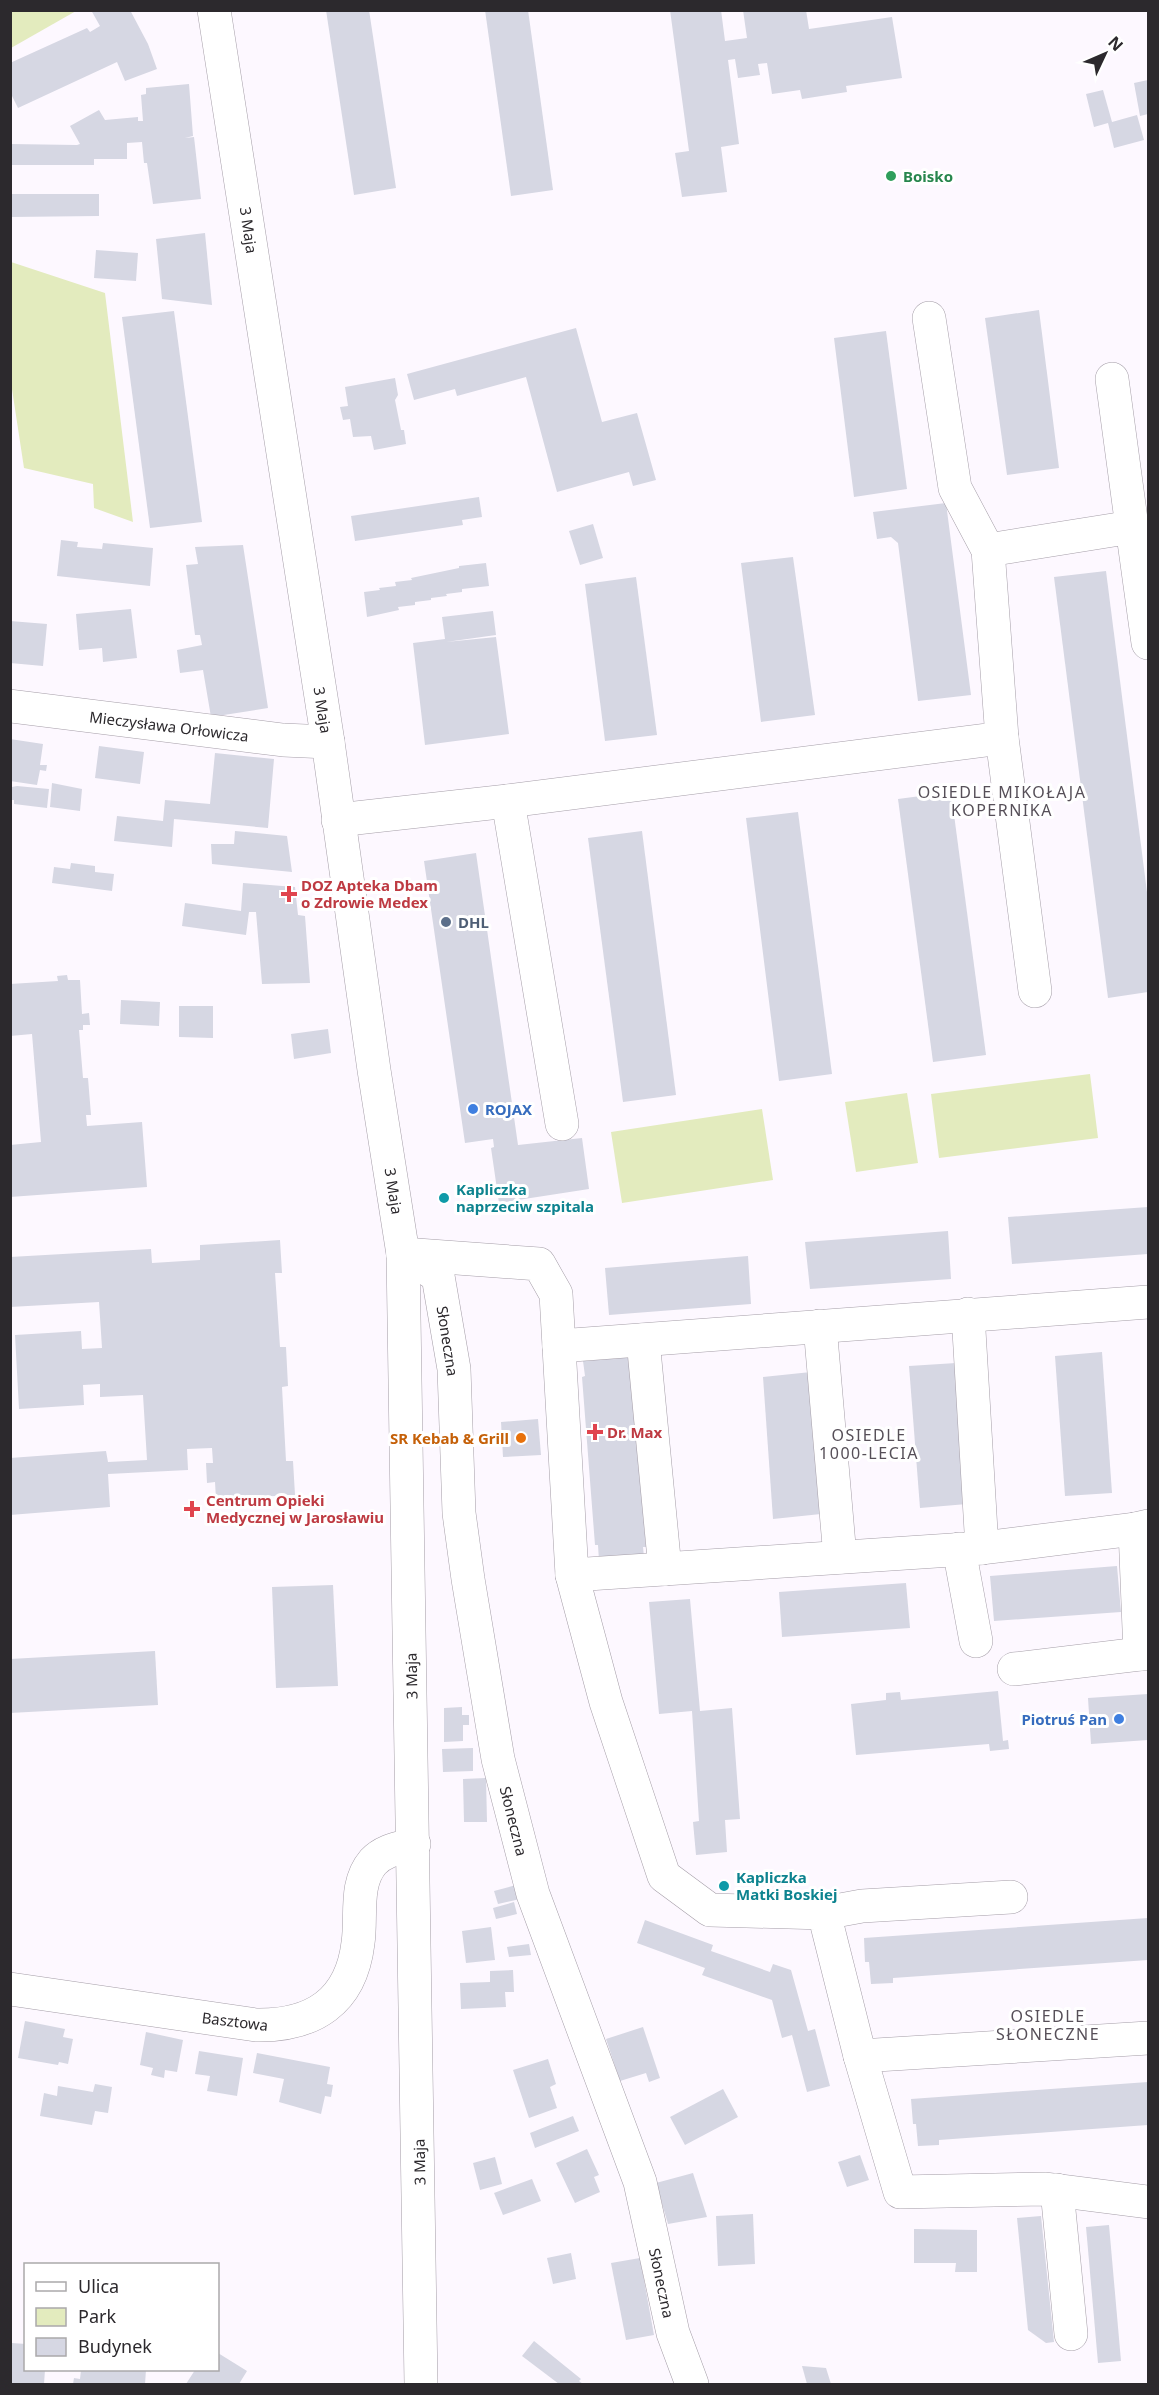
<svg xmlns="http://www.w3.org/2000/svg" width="1159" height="2395" viewBox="0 0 1159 2395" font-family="'Noto Sans',sans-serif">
  <rect width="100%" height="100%" fill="#fdf8ff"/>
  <g fill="#e3ebbe">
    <polygon points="11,10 76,10 76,11 11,48"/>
    <polygon points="11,262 105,293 133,522 94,508 93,484 24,468 10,376"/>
    <polygon points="1090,1074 1098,1138 939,1158 931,1094"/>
    <polygon points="907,1093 918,1163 856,1172 845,1102"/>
    <polygon points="762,1109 773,1180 622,1203 611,1132"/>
  </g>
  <g fill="#d6d7e3">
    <polygon points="91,10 130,10 148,44 157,69 125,81 117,62 18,108 10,92 10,63 87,28 90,32 100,26"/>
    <polygon points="326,10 369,10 396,188 354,195"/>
    <polygon points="485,10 528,10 553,190 511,196"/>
    <polygon points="670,10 721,10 725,41 747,38 743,10 806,10 809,29 892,17 902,78 846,86 847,92 802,99 800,90 772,94 767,63 758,64 760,75 738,78 735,59 728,60 739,144 721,147 727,192 682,197 675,153 689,151"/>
    <polygon points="1148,80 1148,114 1140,116 1134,83"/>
    <polygon points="189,84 193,136 185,138 194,137 201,199 153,204 147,163 144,163 142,142 127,143 127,159 94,159 94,165 10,165 10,144 77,145 80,144 70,126 99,110 105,120 138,117 138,121 143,121 141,95 146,94 146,88"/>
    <polygon points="1103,90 1112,122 1137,115 1144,140 1114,148 1108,123 1094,127 1086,94"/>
    <polygon points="10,194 99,194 99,216 10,217"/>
    <polygon points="205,233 212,305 162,299 156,239"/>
    <polygon points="96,250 138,253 136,281 94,278"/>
    <polygon points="1039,310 1059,468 1007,475 985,318"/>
    <polygon points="174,311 202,522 150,528 122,317"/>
    <polygon points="576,328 602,422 637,413 656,480 633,486 629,472 557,492 526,377 457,396 455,389 414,400 407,374"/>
    <polygon points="886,331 907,489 854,497 834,338"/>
    <polygon points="395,378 398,395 395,400 401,430 404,430 406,444 374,450 371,436 353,437 350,419 343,420 340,407 348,406 345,387"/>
    <polygon points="479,497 482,517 462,520 463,525 355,541 351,516"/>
    <polygon points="946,503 971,695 918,701 898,543 891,537 877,539 873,512"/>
    <polygon points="593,524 603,558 580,565 569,531"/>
    <polygon points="61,540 78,542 77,547 102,549 103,543 153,548 150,586 57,576"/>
    <polygon points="243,545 268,708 211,717 203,670 180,673 177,650 202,645 200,635 195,635 186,565 198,564 195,547"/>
    <polygon points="793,557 815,715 761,722 741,563"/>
    <polygon points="486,563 489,586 462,589 462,592 446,594 447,596 431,598 431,600 415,602 415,605 398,607 399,610 367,617 364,592 380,590 379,588 396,586 395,582 412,580 411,578 459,568 459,566"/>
    <polygon points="1106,571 1148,900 1148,992 1108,998 1054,577"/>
    <polygon points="636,577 657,735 605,741 585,584"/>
    <polygon points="131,609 137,658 103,662 102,648 79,650 76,614"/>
    <polygon points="493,611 496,635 446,642 496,637 509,734 425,745 413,643 445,639 442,617"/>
    <polygon points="10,621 47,624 43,666 10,663"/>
    <polygon points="10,739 43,744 40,765 47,765 46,771 40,770 37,785 10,781"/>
    <polygon points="99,746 144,752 140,784 95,778"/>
    <polygon points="215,753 274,759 268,828 174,819 172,847 114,841 117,816 163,821 165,800 210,804"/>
    <polygon points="52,783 82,789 80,811 50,807"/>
    <polygon points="17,786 49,789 47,808 14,804 14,800 11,800 12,787"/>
    <polygon points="951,792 986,1055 933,1062 898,799"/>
    <polygon points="798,812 832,1074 779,1081 746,818"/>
    <polygon points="235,831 287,836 292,872 212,864 211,844 234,844"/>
    <polygon points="642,831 676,1095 623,1102 588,838"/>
    <polygon points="476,853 518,1145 582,1138 589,1189 499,1203 491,1148 494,1147 493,1139 465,1143 424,861"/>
    <polygon points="71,863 95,866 95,872 114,874 112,891 52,883 54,867 70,869"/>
    <polygon points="243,883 295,887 298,915 305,916 310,983 262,984 256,912 249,912 246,935 182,926 185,903 241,911"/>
    <polygon points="67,975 68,980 80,980 82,1014 89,1013 90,1025 83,1025 83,1030 79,1030 83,1078 88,1078 91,1115 86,1115 87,1126 142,1122 147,1187 10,1197 10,1145 41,1142 32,1034 10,1036 10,984 58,981 57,976"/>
    <polygon points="121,1000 160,1002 159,1026 120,1024"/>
    <polygon points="179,1006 213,1006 213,1038 179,1037"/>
    <polygon points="328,1029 331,1053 294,1059 291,1034"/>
    <polygon points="1148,1207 1148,1254 1012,1264 1008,1217"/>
    <polygon points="948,1231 951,1279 810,1289 805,1242"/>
    <polygon points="280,1240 282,1273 275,1273 280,1347 286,1347 288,1386 282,1387 286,1461 293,1461 295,1495 216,1499 215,1482 207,1483 206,1463 213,1463 212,1448 187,1449 188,1470 108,1474 110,1507 10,1515 10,1458 106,1451 108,1462 147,1460 143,1395 100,1397 100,1384 83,1385 84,1405 19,1409 15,1335 81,1331 82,1349 102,1348 99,1302 10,1307 10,1257 151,1249 152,1263 200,1260 200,1245"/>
    <polygon points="748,1256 751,1304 609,1315 605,1268"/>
    <polygon points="1102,1352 1112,1493 1065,1496 1055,1356"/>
    <polygon points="629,1357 632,1369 646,1547 643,1547 644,1557 599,1561 598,1545 595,1545 582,1377 585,1376 583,1361"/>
    <polygon points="956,1363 967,1504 920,1508 909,1366"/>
    <polygon points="811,1372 821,1514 773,1519 763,1377"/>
    <polygon points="538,1419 541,1455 503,1457 501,1422"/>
    <polygon points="1117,1566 1121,1612 994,1621 990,1576"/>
    <polygon points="906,1583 910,1628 782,1637 779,1592"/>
    <polygon points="333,1585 338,1686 276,1688 272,1587"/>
    <polygon points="690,1599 700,1711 732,1708 740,1819 725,1820 727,1852 696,1855 693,1822 699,1821 692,1711 659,1714 649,1602"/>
    <polygon points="155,1651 158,1705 10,1713 10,1659"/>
    <polygon points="998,1691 1003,1741 1008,1740 1009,1749 990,1751 989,1744 856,1755 851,1704 886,1700 886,1693 900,1692 901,1700"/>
    <polygon points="1148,1694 1148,1740 1091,1744 1088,1698"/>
    <polygon points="462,1707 462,1715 469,1715 469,1725 463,1725 463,1741 444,1742 444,1708"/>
    <polygon points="473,1748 473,1771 443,1772 442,1749"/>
    <polygon points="486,1778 487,1822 464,1822 463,1779"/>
    <polygon points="516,1885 520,1899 498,1904 494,1891"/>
    <polygon points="514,1902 517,1914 496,1919 493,1908"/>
    <polygon points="1148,1918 1148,1960 893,1978 893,1983 871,1984 869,1962 865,1962 864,1938"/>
    <polygon points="645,1920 713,1945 711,1951 770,1972 773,1964 791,1970 808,2031 815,2029 830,2086 807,2092 792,2035 782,2038 772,2000 702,1975 705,1968 637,1943"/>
    <polygon points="491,1927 495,1960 466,1963 462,1931"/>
    <polygon points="529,1944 531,1955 509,1957 507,1947"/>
    <polygon points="513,1970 514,1992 505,1992 506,2007 461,2009 460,1983 490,1982 490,1971"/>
    <polygon points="25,2021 65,2029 63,2037 73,2039 68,2064 59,2062 58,2065 18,2058"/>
    <polygon points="643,2027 660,2078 649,2082 646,2073 620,2081 606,2039"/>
    <polygon points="146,2032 183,2040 177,2072 165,2070 164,2078 151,2075 153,2068 140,2065"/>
    <polygon points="199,2051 243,2058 237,2096 207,2091 210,2076 195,2074"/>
    <polygon points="257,2053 330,2067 327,2084 333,2085 331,2097 325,2096 321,2114 279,2102 284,2079 253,2073"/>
    <polygon points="548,2059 556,2084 550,2087 557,2108 529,2118 513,2070"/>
    <polygon points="1148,2082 1148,2125 939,2140 939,2145 918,2146 916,2124 913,2124 911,2099"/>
    <polygon points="95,2084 112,2087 108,2113 95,2111 92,2125 40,2116 44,2093 57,2096 58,2086 93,2092"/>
    <polygon points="723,2089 738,2117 685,2145 670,2117"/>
    <polygon points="573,2116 579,2131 535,2148 530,2133"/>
    <polygon points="587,2149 599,2175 594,2177 600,2192 575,2203 556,2163"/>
    <polygon points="860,2155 869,2180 847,2187 838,2162"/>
    <polygon points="495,2157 502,2184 480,2190 473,2163"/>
    <polygon points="693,2173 707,2217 668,2224 656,2183"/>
    <polygon points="532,2179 541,2201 503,2215 494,2193"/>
    <polygon points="753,2214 755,2264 718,2266 716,2216"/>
    <polygon points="1041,2216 1054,2342 1046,2343 1028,2330 1017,2218"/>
    <polygon points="1109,2225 1121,2361 1098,2363 1086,2227"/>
    <polygon points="914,2229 977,2230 977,2272 955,2272 956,2263 914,2263"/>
    <polygon points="571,2253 576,2279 553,2284 547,2258"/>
    <polygon points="640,2258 654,2335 626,2340 611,2263"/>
    <polygon points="534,2341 581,2379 579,2381 583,2384 559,2384 522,2356"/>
    <polygon points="12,2343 26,2344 26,2370 45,2370 44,2384 10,2384"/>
    <polygon points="218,2353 247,2371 239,2384 186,2384 195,2370 218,2370"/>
    <polygon points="802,2366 826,2368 831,2384 807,2384"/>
    <polygon points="81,2370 146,2370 145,2384 73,2384 74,2378 80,2379"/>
  </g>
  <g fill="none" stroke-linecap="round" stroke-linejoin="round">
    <g stroke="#a59ea8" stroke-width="34">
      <g id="minor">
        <polyline points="214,10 328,742 374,1070 403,1254 421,2384"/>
        <polyline points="1112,379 1132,527"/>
        <polyline points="988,550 1132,527 1148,643"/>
        <polyline points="10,706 283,740 328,742"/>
        <polyline points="1002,738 1035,991"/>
        <polyline points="508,801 562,1124"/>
        <polyline points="338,820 508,801 1002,738 988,550 955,488 929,318"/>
        <polyline points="403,1254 539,1264 556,1294 572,1575 606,1702 664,1876 710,1910 824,1913 860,2056 900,2192 1046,2189 1148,2202"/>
        <polyline points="403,1254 438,1276 454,1369 459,1513 468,1579 498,1759 533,1894 640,2182 673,2333 692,2384"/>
        <polyline points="968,1314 982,1548"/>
        <polyline points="820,1326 840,1557"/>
        <polyline points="643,1340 665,1569"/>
        <polyline points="559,1346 1148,1302"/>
        <polyline points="1135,1529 1140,1654 1148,1654"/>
        <polyline points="959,1549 976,1641"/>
        <polyline points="572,1575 982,1548 1135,1529 1148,1526"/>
        <polyline points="1014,1669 1140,1654"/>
        <polyline points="824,1913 862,1906 1011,1897"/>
        <path d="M10,1989L256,2025C313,2026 351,2002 358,1943C362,1917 354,1884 373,1862C384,1850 400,1848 414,1844"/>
        <polyline points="860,2056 1148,2038"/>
        <polyline points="1057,2190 1071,2334"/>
      </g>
    </g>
    <use href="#minor" stroke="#fff" stroke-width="33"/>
  </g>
  <circle fill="#2e9e5b" stroke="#fff" stroke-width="2" cx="891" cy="176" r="6"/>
  <g fill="#e0444e" stroke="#fff" stroke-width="2">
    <path d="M286 885h6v6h6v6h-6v6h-6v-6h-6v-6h6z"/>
    <path d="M592 1423h6v6h6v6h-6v6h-6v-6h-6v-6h6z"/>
    <path d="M189 1500h6v6h6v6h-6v6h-6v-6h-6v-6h6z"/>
  </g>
  <circle fill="#5c6f8a" stroke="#fff" stroke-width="2" cx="446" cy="922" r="6"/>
  <g fill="#3f7fe0" stroke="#fff" stroke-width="2">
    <circle cx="473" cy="1109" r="6"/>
    <circle cx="1119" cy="1719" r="6"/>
  </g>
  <g fill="#0f9aa8" stroke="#fff" stroke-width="2">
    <circle cx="444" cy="1198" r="6"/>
    <circle cx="724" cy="1886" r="6"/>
  </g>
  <circle fill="#e8710a" stroke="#fff" stroke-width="2" cx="521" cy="1438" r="6"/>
  <g text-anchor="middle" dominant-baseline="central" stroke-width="6" stroke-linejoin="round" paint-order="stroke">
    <g font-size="15" font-weight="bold" fill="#27864d" stroke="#fff" text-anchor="start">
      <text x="903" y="176">Boisko</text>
    </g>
    <g font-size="15" fill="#2c292d" stroke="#fff">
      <text transform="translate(249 230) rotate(82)">3 Maja</text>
      <text transform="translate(323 710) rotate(81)">3 Maja</text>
      <text transform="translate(169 726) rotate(7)">Mieczysława Orłowicza</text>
      <text transform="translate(394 1191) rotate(81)">3 Maja</text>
      <text transform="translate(448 1341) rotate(81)">Słoneczna</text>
      <text transform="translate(411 1676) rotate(-91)">3 Maja</text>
      <text transform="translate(514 1821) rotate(76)">Słoneczna</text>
      <text transform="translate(235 2021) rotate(7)">Basztowa</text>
      <text transform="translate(419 2162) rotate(-91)">3 Maja</text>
      <text transform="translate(662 2283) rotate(78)">Słoneczna</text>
    </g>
    <g font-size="15" font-weight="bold" fill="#be3a42" stroke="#fff" text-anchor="start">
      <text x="301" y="885">DOZ Apteka Dbam<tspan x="301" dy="17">o Zdrowie Medex</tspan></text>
      <text x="607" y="1432">Dr. Max</text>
      <text x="206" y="1500">Centrum Opieki<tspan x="206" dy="17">Medycznej w Jarosławiu</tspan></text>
    </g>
    <g font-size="15" font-weight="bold" fill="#4e5e75" stroke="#fff" text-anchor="start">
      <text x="458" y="922">DHL</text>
    </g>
    <g font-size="15" font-weight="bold" fill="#366cbe" stroke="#fff" text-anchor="start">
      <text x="485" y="1109">ROJAX</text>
      <text x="1107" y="1719" text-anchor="end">Piotruś Pan</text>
    </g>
    <g font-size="15" font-weight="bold" fill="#0d838f" stroke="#fff" text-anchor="start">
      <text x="456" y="1189">Kapliczka<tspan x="456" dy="17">naprzeciw szpitala</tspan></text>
      <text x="736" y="1877">Kapliczka<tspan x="736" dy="17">Matki Boskiej</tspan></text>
    </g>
    <g font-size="15" font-weight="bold" fill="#c56008" stroke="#fff" text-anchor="end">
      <text x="509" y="1438">SR Kebab &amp; Grill</text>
    </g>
    <g font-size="16" letter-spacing="1.5" fill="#564f58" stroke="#fff">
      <text x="1002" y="792">OSIEDLE MIKOŁAJA<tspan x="1002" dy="18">KOPERNIKA</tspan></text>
      <text x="869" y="1435">OSIEDLE<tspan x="869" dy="18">1000-LECIA</tspan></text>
      <text x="1048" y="2016">OSIEDLE<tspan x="1048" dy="18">SŁONECZNE</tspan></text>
    </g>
  </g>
  <rect width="1159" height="2395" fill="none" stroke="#2c292d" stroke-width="24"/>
  <rect x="24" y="2263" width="195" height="108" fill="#ffffff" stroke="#aba9ab" stroke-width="1.5"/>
  <rect x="36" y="2282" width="30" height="9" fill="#ffffff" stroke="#aba9ab" stroke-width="1.5"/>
  <text x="78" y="2293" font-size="18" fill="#2c292d">Ulica</text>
  <rect x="36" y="2308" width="30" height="18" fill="#e3ebbe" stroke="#aba9ab" stroke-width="1.5"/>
  <text x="78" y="2323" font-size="18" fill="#2c292d">Park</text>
  <rect x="36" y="2338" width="30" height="18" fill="#d6d7e3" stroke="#aba9ab" stroke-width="1.5"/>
  <text x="78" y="2353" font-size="18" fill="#2c292d">Budynek</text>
  <g transform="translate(1105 54) rotate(46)" stroke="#ffffff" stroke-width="4.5" paint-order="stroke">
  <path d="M0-4.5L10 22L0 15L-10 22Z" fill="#2c292d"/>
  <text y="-9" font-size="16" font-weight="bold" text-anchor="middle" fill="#2c292d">N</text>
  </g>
</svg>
